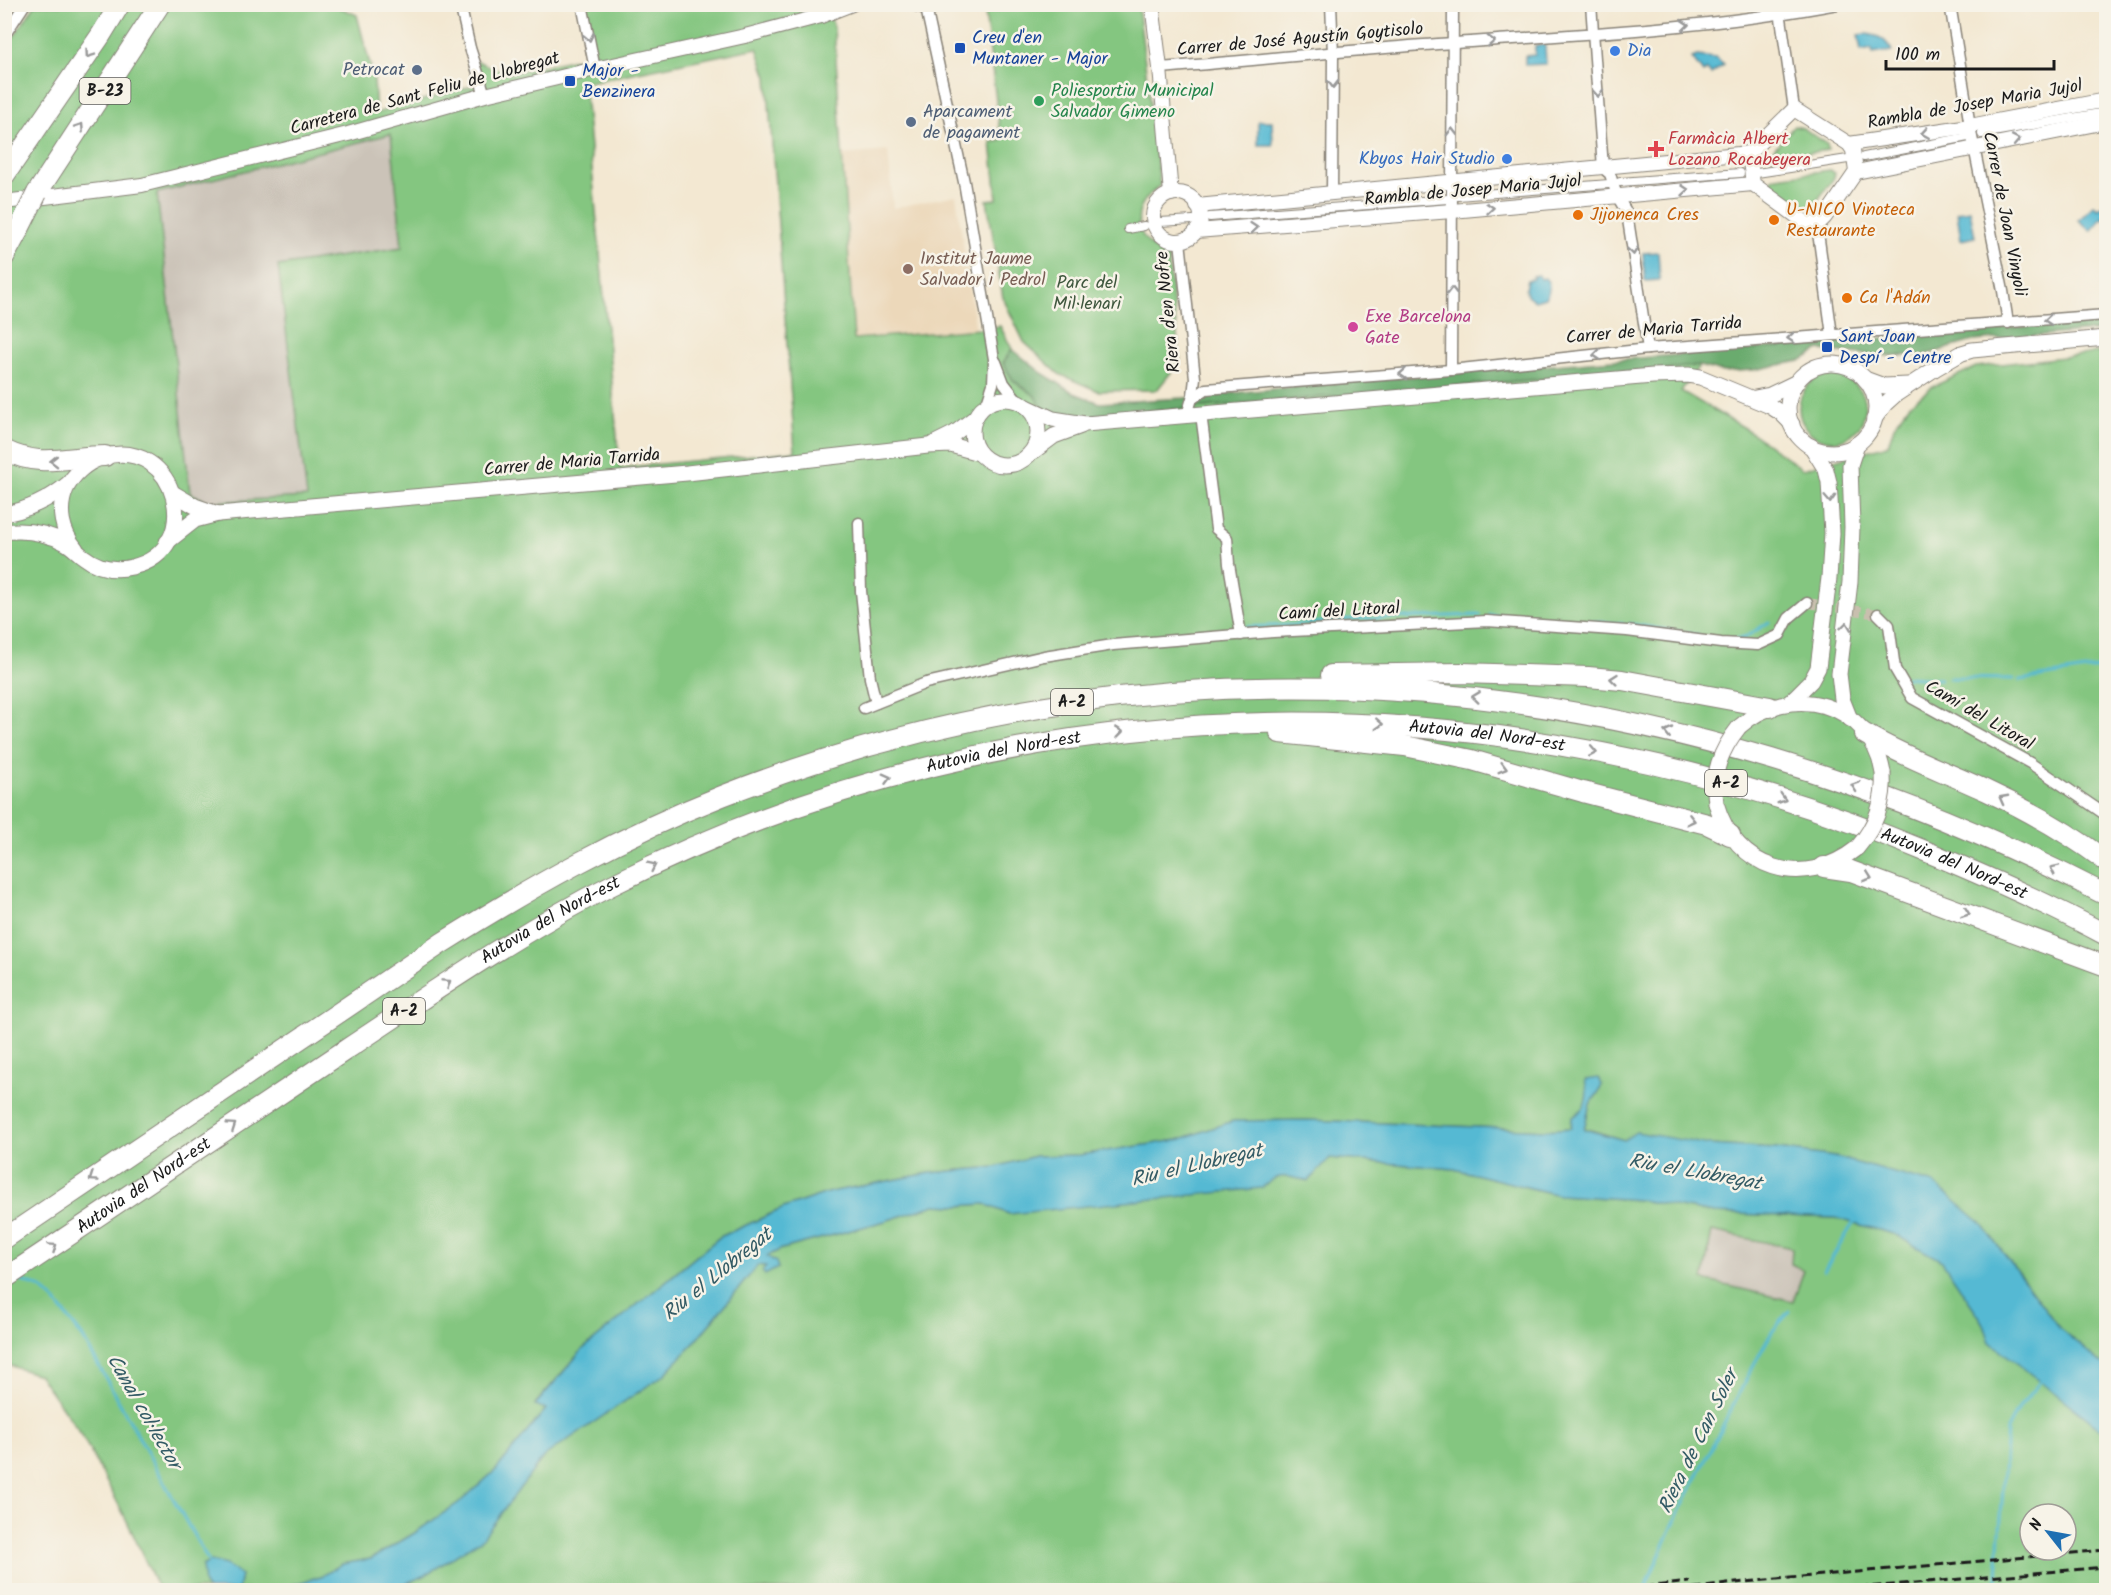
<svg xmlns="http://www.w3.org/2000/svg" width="2111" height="1595" viewBox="0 0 2111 1595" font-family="Kalam,sans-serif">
  <rect width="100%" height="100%" fill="#f7f3e8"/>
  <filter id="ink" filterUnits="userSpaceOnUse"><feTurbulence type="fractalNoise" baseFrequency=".0167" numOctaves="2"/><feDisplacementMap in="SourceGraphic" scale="12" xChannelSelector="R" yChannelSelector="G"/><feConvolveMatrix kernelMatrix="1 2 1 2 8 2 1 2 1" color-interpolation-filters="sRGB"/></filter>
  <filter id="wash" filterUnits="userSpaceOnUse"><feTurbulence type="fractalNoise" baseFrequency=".008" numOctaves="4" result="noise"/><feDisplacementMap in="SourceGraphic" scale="24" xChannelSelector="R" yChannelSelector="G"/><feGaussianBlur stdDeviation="1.35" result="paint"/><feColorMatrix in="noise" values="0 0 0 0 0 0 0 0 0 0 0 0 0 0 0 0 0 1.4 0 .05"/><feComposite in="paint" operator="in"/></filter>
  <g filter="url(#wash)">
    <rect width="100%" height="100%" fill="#f3e8d2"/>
    <polygon fill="#ecd8ba" points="888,151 893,208 956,195 976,330 854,339 842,155"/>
    <g fill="#cbc3b8">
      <polygon points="392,134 402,247 278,266 308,497 208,502 189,493 157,193"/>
      <polygon points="1712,1231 1793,1248 1804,1270 1793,1301 1702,1280"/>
    </g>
    <g fill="#84c680" stroke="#50714e" stroke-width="1.5" fill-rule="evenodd">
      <path d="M1054,4L1138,5L1160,186C1127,209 1134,240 1168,257L1180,361L1157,390L1098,391L1059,374L1024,342L1003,298L987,200L997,199L991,142L1001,141L985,12Z"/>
      <path d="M35,5H334L357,15L374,80L376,113L476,85L469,64L477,61L508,74L589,56L579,5H827L834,28L854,339L980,329L1000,326L1012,349L1003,363L1013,380L1034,395L1045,412L1110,415L1699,366L1681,391L1749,431L1803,469L1888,445L1894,426L1910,404L1934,386L1976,367L2106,352V1367L2059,1328L1981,1223L1881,1170L1835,1157L1777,1149L1624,1140L1584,1128L1590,1104L1598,1093L1586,1080C1588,1097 1589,1107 1572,1118L1571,1128L1546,1130L1308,1120L1233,1121L1178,1140L1080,1155L1035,1156L996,1167L930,1173L830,1192L784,1208L720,1237L583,1349L535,1404L546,1409L496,1470L461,1501L413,1534L371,1559L342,1564L325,1575L276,1590H238L241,1575L204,1585L208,1590H155L157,1586L124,1515L81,1434L39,1375L5,1364L4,51ZM757,48L767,77L795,451L620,468L584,83ZM391,134L402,247L278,266L307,497L208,502L190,493L157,193Z"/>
      <polygon points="1794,126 1803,128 1827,144 1828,150 1773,158 1771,155 1771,152"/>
      <path d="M1830,170L1835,173L1834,178L1814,205C1800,212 1780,193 1771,183L1772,179L1776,177Z"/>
      <circle cx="1832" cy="408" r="33"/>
      <path d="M1330,1158L1454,1169L1559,1195L1640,1200L1714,1213L1835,1218L1894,1234L1943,1261L1983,1322L1991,1342L2106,1433V1590H1588L1587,1585L1551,1590H389L424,1576L519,1489L544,1456L665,1374L693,1344L758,1265L778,1268L767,1256L782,1249L885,1221L935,1205L957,1206L984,1204L1009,1214L1268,1182L1283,1175L1308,1181ZM1712,1231L1792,1248L1791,1264L1804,1270L1793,1301L1703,1280ZM2030,1514H2066V1550H2030Z"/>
    </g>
    <polygon fill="#6bab6e" stroke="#446445" stroke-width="1.5" points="2106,320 2106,330 1973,341 1925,355 1882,356 1820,350 1800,361 1754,370 1723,372 1699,366 1068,418 1045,412 1034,395 1013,380 1003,363 1012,349 1042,373 1074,393 1100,403 1184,398 1333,383"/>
    <g fill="#55b9d3" stroke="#386a78" stroke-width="1.5">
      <path d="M1865,34C1878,35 1886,39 1892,51L1873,54L1872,49L1861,51L1858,35Z"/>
      <polygon points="1545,45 1546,64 1525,65 1525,56 1535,55 1535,46"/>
      <polygon points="1697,56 1715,58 1724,65 1711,74 1707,70 1703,73 1692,58"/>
      <polygon points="1258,121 1272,121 1273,145 1258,145"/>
      <polygon points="2106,204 2106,221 2103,217 2091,231 2079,220 2094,205 2098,208"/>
      <polygon points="1970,210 1975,237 1961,240 1957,212"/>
      <polygon points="1658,252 1660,280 1645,281 1643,253"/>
      <path d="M1539,275L1540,279L1545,278C1551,284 1550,292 1545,298L1535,301L1527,295L1525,289L1527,280L1533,279V276Z"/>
      <path d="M1599,1078L1602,1085L1598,1093L1590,1104L1584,1129L1624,1140L1636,1132L1710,1145L1777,1149L1835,1157L1935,1184L1981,1223L2059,1328L2106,1367V1433L1990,1342L1983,1322L1942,1261L1894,1234L1835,1218L1714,1213L1640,1200L1559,1195L1454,1169L1330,1158L1308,1181C1288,1176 1278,1172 1262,1188L1009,1214L984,1204L957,1206L935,1205L885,1221L782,1249L767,1256L776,1262L778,1268L765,1275L762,1271L766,1266L758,1265L693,1344L665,1374L544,1456L482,1539L424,1576L389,1590H276L324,1575L342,1564L371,1559L413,1534L461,1501L496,1470L546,1409L535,1405L583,1349L720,1237L784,1208L830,1192L930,1173L996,1167L1035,1156L1080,1155L1178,1140L1233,1121L1308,1120L1546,1130L1571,1128L1572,1118C1587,1108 1589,1096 1585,1080Z"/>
      <polygon points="211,1561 226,1565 241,1575 238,1590 208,1590 204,1585 202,1566"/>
    </g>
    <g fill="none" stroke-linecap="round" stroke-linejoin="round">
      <g stroke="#55b9d3" stroke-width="3">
        <polyline points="1490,615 1623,624"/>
        <polyline points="1630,624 1697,635"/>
        <polyline points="1246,627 1296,625 1354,619 1480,615"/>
        <polyline points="1736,639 1744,638 1769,622"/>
        <polyline points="1905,677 1940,679"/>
        <polyline points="1949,678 2014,679"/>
        <polyline points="2020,680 2106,667"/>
        <polyline points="1824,1271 1854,1222"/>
        <polyline points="17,1279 41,1288 55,1301 82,1336 210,1564"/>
        <polyline points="1644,1590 1677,1516 1753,1366 1772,1332 1789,1311"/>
        <polyline points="1996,1590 2007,1429 2019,1406 2040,1382"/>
      </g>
    </g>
  </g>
  <g filter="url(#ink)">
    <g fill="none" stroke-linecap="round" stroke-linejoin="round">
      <polyline stroke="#c8bfae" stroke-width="10" stroke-dasharray="10 5" stroke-linecap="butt" points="1807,603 1878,614"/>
      <g stroke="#888277" stroke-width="10">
        <g id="pedestrian">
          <polyline points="1982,134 2106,112"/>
          <polyline points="1864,157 1968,137"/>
          <polyline points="1757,173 1848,159"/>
          <polyline points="1620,182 1740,173"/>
          <polyline points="1458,196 1609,184"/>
          <polyline points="1210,217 1448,199"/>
          <polyline points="1160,222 1193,220"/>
          <polyline points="1128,229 1144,226"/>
        </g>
      </g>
      <g stroke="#888277" stroke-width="13">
        <g id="minor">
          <polyline points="460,4 470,48 485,95"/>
          <polyline points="582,4 595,69"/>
          <polyline points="1331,4 1333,54 1332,194"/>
          <polyline points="1591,4 1603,168 1610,174 1617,196 1627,213 1648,349"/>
          <polyline points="1779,4 1794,109"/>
          <polyline points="1950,4 1971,132 2003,291 2008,323"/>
          <polyline points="926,8 964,182 994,359 993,384 986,406"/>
          <polyline points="4,36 25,4"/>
          <path d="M1160,68C1258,60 1356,49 1454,43C1582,34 1711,28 1837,4"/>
          <polyline points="1817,225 1832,335"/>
          <polyline points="1180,241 1195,378 1193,395 1187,415"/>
          <polyline points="996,362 1004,383 1018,401"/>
          <polyline points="1451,370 1453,4"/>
          <polyline points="1192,399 1206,389 1451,370 1648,349 2106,315"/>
          <polyline points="1201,414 1216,529 1227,538 1229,564 1241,635"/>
          <polyline points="859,523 861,591 870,678 876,703"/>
          <polyline points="1878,614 1889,625 1895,669 1912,698 2030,763 2106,815"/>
          <polyline points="864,708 926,683 1044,656 1113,645 1273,632 1487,621 1627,631 1721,643 1758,645 1780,635 1789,618 1807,603"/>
        </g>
      </g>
      <g stroke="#888277" stroke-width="16">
        <g id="tertiary">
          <polyline points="915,4 930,8 942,4"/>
          <polyline points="1152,4 1160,68 1171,194"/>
          <polyline points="1849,144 1970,126 2106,100"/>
          <polyline points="1856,172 2106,122"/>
          <circle cx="1177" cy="217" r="24"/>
          <polyline points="4,202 142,185 348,134 485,95 595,69 745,36 821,16 852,4"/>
          <polyline points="1197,206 1749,153"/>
          <polyline points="1196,231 1452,211 1753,184 1806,223 1817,225 1825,217 1856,172 1853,150 1849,144 1794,109 1749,153 1753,184"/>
        </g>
      </g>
      <g stroke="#888277" stroke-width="17">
        <g id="secondary">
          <circle cx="1832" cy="408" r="44"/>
          <polyline points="1865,379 1884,386 1908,385"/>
          <polyline points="1755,398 1770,395 1797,382"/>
          <circle cx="1005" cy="432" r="33"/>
          <polyline points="1027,407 1053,419 1085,424 1653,376 1688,375 1700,377 1770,406 1781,413 1792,424"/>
          <polyline points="1874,419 1885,404 1895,395 1936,368 1962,353 1972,350 2106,338"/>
          <polyline points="933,444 955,433 976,417"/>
          <polyline points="1034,451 1054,436 1081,426"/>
          <polyline points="173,493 195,506 218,514"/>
          <path d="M4,514C29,510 50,499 69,483"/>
          <path d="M4,532C26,529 47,533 66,543C73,547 78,553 84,557C98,568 115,571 132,567C207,550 177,435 103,457C87,462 73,474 66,489C57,510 62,532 76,549"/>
          <polyline points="167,542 195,520 218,514 687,473 928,446 951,445 979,453"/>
          <polyline points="1790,702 1811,681 1818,668 1829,578 1832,533 1829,482 1826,470 1811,446"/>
          <polyline points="1850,719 1842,699 1839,674 1850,582 1852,527 1850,465 1857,444"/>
          <path d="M1739,727C1790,681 1871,702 1883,773"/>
          <path d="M1716,803C1735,870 1803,891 1857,848"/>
        </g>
      </g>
      <g stroke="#888277" stroke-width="22">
        <g id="motorway">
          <polyline points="4,176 101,35 120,4"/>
          <polyline points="37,193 160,4"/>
          <polyline points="4,257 18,231"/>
          <path d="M4,450C42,469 68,456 105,456"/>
          <polyline points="1331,675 1462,673 1588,677 1622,680 1770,707"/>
          <polyline points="1280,733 1405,746 1472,760 1583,792 1707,824 1730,835"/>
          <path d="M1865,734C1904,757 1946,772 1987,791C2028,810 2070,834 2106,861"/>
          <polyline points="1824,867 1851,871 2106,966"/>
          <path d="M4,1239L442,943C531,887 623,835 722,796C1182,614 1672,670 2106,895"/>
          <path id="s1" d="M4,1279C119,1203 233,1126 347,1049C433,992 518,933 610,886C1028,674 1500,674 1930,853C1990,878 2049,904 2106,935"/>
        </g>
      </g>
      <use href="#pedestrian" stroke="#fff" stroke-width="8"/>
      <use href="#minor" stroke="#fff" stroke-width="10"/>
      <use href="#tertiary" stroke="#fff" stroke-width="14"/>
      <use href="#secondary" stroke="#fff" stroke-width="15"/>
      <use href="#motorway" stroke="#fff" stroke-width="20"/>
      <g stroke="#1c1c1c" stroke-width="3" stroke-dasharray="9 4.5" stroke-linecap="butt">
        <polyline points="1618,1590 1690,1582"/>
        <polyline points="1680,1590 1744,1582 2106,1550"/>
        <polyline points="1832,1590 2106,1567"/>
      </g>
      <g stroke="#888277" stroke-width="17" stroke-linecap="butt">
        <g id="secondary-bridge">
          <path d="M1716,803C1712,773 1720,751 1739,727"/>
          <path d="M1857,848C1876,826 1885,802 1883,773"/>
        </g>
      </g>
      <g stroke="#888277" stroke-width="22" stroke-linecap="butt">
        <polyline id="motorway-bridge" points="18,231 37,193"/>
      </g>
      <use href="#secondary-bridge" stroke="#fff" stroke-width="15"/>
      <use href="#motorway-bridge" stroke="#fff" stroke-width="20"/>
    </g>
    <defs><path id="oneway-chevron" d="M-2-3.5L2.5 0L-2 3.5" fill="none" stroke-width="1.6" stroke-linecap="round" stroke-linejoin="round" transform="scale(1.5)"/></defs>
    <g stroke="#999">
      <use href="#oneway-chevron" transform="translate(1685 25) rotate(-6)"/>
      <use href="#oneway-chevron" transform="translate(589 37) rotate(78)"/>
      <use href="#oneway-chevron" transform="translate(1491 41) rotate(-3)"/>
      <use href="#oneway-chevron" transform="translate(89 54) rotate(125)"/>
      <use href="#oneway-chevron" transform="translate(1333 84) rotate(90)"/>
      <use href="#oneway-chevron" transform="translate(1598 93) rotate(86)"/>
      <use href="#oneway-chevron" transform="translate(80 127) rotate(-56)"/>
      <use href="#oneway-chevron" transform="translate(1452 132) rotate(-90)"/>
      <use href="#oneway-chevron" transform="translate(1925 133) rotate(171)"/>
      <use href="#oneway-chevron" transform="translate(2016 140) rotate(-11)"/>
      <use href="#oneway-chevron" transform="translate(1685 190) rotate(-5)"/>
      <use href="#oneway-chevron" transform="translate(1490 208) rotate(-5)"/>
      <use href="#oneway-chevron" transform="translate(1254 228) rotate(-5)"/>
      <use href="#oneway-chevron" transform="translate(1633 251) rotate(82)"/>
      <use href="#oneway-chevron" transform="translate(1452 291) rotate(-90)"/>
      <use href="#oneway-chevron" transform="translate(2048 320) rotate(175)"/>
      <use href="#oneway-chevron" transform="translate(1791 338) rotate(175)"/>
      <use href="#oneway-chevron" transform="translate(1597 355) rotate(174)"/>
      <use href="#oneway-chevron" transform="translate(1403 374) rotate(176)"/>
      <use href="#oneway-chevron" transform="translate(54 461) rotate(179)"/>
      <use href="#oneway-chevron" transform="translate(1830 499) rotate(87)"/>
      <use href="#oneway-chevron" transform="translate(1846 626) rotate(-83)"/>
      <use href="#oneway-chevron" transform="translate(1614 679) rotate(-174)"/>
      <use href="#oneway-chevron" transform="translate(1476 697) rotate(-173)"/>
      <use href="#oneway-chevron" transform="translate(1379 724) rotate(3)"/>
      <use href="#oneway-chevron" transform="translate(1119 732) rotate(-7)"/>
      <use href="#oneway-chevron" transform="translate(1668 732) rotate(-167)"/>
      <use href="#oneway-chevron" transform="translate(1593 752) rotate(11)"/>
      <use href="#oneway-chevron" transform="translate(1503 768) rotate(16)"/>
      <use href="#oneway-chevron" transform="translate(887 778) rotate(-15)"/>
      <use href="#oneway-chevron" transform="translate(1855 786) rotate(-161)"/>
      <use href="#oneway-chevron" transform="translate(1782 799) rotate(17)"/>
      <use href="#oneway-chevron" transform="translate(2003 799) rotate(-152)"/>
      <use href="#oneway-chevron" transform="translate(1691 820) rotate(14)"/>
      <use href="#oneway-chevron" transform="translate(652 866) rotate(-26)"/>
      <use href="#oneway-chevron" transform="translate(2054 869) rotate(-154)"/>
      <use href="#oneway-chevron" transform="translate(1868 877) rotate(20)"/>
      <use href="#oneway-chevron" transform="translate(1966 913) rotate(20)"/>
      <use href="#oneway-chevron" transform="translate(447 983) rotate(-34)"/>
      <use href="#oneway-chevron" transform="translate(232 1126) rotate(-34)"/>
      <use href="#oneway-chevron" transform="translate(93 1178) rotate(146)"/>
      <use href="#oneway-chevron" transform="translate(53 1247) rotate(-34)"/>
    </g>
  </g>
  <g fill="#1a4fb4" stroke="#f7f3e8" stroke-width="2">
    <rect x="954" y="42" width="12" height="12" rx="3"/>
    <rect x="564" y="75" width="12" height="12" rx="3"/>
    <rect x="1821" y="341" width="12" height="12" rx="3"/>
  </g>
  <g fill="#3f7fe0" stroke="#f7f3e8" stroke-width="2">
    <circle cx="1615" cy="51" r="6"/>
    <circle cx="1507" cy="159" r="6"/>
  </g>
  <g fill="#5c6f8a" stroke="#f7f3e8" stroke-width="2">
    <circle cx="417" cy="70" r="6"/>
    <circle cx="911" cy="122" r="6"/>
  </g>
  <circle fill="#2e9e5b" stroke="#f7f3e8" stroke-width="2" cx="1039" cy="101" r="6"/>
  <path fill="#e0444e" stroke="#f7f3e8" stroke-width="2" d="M1653 140h6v6h6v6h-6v6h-6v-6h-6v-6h6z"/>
  <g fill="#e8710a" stroke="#f7f3e8" stroke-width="2">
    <circle cx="1578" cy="215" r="6"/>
    <circle cx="1774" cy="220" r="6"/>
    <circle cx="1847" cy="298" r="6"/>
  </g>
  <circle fill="#8d6e63" stroke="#f7f3e8" stroke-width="2" cx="908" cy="269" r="6"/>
  <circle fill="#d1479c" stroke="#f7f3e8" stroke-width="2" cx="1353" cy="327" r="6"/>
  <g text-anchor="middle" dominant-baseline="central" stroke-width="5" stroke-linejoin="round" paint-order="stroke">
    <g fill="#f7f3e8" stroke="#5e5c59" stroke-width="1.5">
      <rect x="79.5" y="78" width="51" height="26" rx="4.5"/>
      <rect x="1051" y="689" width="42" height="26" rx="4.5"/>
      <rect x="1705" y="770" width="42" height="26" rx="4.5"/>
      <rect x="383" y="998" width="42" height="26" rx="4.5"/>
    </g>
    <g font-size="16" font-weight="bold" fill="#1c1c1c">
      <text x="105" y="91">B-23</text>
      <text x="1072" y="702">A-2</text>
      <text x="1726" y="783">A-2</text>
      <text x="404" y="1011">A-2</text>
    </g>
    <g font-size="18" fill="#164399" stroke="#f7f3e8" text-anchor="start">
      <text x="972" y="38">Creu d'en<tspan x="972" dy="21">Muntaner - Major</tspan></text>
      <text x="582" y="71">Major -<tspan x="582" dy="21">Benzinera</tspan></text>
      <text x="1839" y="337">Sant Joan<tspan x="1839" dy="21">Despí - Centre</tspan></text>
    </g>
    <g font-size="18" fill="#1c1c1c" stroke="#f7f3e8">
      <text transform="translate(1300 40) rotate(-5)">Carrer de José Agustín Goytisolo</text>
      <text transform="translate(425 94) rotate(-15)">Carretera de Sant Feliu de Llobregat</text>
      <text transform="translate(1975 105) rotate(-10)">Rambla de Josep Maria Jujol</text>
      <text transform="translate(1473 191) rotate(-5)">Rambla de Josep Maria Jujol</text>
      <text transform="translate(2004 214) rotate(79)">Carrer de Joan Vinyoli</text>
      <text transform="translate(1169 312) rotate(-96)">Riera d'en Nofre</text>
      <text transform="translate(1654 331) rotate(-5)">Carrer de Maria Tarrida</text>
      <text transform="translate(572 463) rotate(-5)">Carrer de Maria Tarrida</text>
      <text transform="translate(1339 612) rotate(-3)">Camí del Litoral</text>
      <text transform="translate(1979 716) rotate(30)">Camí del Litoral</text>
      <text stroke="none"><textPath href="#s1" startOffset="1626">Autovia del Nord-est</textPath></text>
      <text stroke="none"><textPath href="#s1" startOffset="1140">Autovia del Nord-est</textPath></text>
      <text stroke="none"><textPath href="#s1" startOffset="2112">Autovia del Nord-est</textPath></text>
      <text stroke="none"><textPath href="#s1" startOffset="654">Autovia del Nord-est</textPath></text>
      <text stroke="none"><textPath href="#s1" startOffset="168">Autovia del Nord-est</textPath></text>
    </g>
    <g font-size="18" fill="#366cbe" stroke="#f7f3e8" text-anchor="start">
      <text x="1627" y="51">Dia</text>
      <text x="1495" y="159" text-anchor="end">Kbyos Hair Studio</text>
    </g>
    <g font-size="18" fill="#4e5e75" stroke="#f7f3e8" text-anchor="end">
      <text x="405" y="70">Petrocat</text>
      <text x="923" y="112" text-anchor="start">Aparcament<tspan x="923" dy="21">de pagament</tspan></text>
    </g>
    <g font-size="18" fill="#27864d" stroke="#f7f3e8" text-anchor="start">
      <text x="1051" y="91">Poliesportiu Municipal<tspan x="1051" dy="21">Salvador Gimeno</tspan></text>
    </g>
    <g font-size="18" fill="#be3a42" stroke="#f7f3e8" text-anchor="start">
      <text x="1668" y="139">Farmàcia Albert<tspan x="1668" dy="21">Lozano Rocabeyera</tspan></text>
    </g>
    <g font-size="18" fill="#c56008" stroke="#f7f3e8" text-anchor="start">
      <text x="1786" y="210">U-NICO Vinoteca<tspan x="1786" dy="21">Restaurante</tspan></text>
      <text x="1590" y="215">Jijonenca Cres</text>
      <text x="1859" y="298">Ca l'Adán</text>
    </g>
    <g font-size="18" fill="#785e54" stroke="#f7f3e8" text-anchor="start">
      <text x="920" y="259">Institut Jaume<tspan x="920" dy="21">Salvador i Pedrol</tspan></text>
    </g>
    <g font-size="18" fill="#40583f" stroke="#f7f3e8">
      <text x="1087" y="283">Parc del<tspan x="1087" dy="21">Mil·lenari</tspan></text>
    </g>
    <g font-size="18" fill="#b23c85" stroke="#f7f3e8" text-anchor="start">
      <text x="1365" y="317">Exe Barcelona<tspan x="1365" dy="21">Gate</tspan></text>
    </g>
    <g font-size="20" font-style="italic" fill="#335b65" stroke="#f7f3e8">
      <text transform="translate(1197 1166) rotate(-13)">Riu el Llobregat</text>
      <text transform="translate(1695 1173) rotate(10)">Riu el Llobregat</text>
      <text transform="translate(718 1275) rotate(-39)">Riu el Llobregat</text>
      <text transform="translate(143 1412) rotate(60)">Canal col·lector</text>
      <text transform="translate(1699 1442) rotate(-64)">Riera de Can Soler</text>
    </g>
  </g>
  <rect width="2111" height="1595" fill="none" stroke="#f7f3e8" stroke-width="24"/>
  <g transform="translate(2048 1532) rotate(301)"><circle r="28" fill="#f7f3e8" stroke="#9f9d96" stroke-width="1.5"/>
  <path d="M0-4.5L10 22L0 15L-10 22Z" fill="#1f6fb2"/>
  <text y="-9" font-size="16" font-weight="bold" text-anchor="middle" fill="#1c1c1c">N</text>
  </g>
  <path d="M1886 60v9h168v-9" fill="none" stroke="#1c1c1c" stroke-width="3"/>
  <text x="1895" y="60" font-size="18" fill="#1c1c1c" stroke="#f7f3e8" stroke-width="4.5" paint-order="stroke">100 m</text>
</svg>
